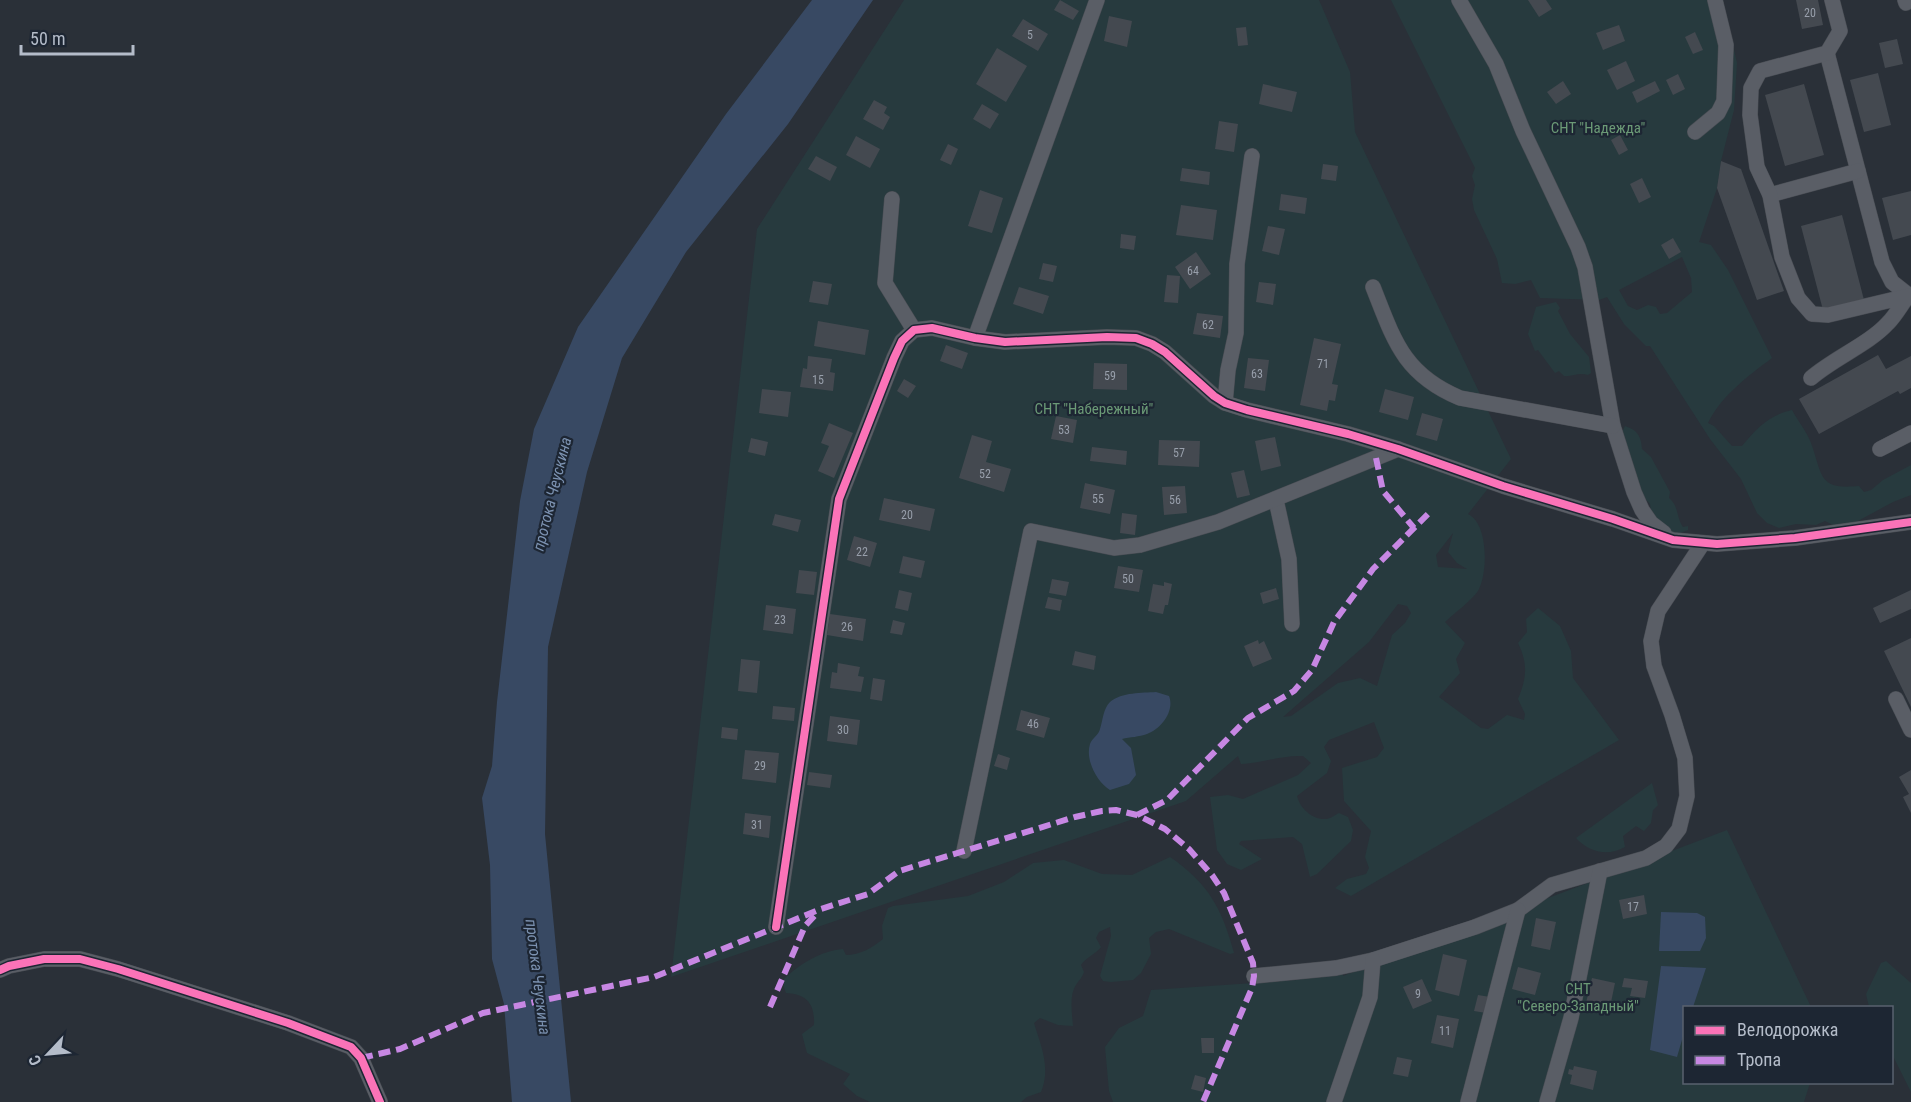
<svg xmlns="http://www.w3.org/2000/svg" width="1911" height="1102" viewBox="0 0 1911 1102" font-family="'Roboto Condensed',sans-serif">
  <rect width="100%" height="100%" fill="#2a3038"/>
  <g fill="#273a3e" fill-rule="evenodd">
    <path d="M904,0H1319L1350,72L1355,132L1511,459L1468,514C1488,523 1488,571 1479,589C1475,598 1453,614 1445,622L1465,643L1456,659L1460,673L1439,697L1481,728L1488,729L1507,715L1524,720L1525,714L1518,699C1527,677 1528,664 1518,643L1527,632L1526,619L1538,608L1560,626L1571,651L1573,678L1619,740L1351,896L1335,888L1347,879L1366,874L1369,868L1365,857L1371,831L1344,801L1342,768L1377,757L1384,748L1374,722L1329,740L1324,747L1331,761L1327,773L1297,796C1300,808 1312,820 1326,819C1330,819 1335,815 1339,813L1348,817L1353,830L1351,841L1317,874L1310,877L1302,844L1293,837L1241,841L1239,844L1262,859L1241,870L1227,864L1217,850L1210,797L1228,795L1243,799L1298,775L1311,763L1303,756C1281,755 1263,763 1241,764L1238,756L1186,801L671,977L757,229ZM1453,533L1448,552L1457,563L1467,569L1438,567L1436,555ZM1398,604L1407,606L1411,613L1405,623L1392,635L1377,686L1360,678L1338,683L1291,716L1283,717L1369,642Z"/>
    <path d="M1391,0H1723L1737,63L1734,110L1721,161L1717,188L1699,242L1711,245L1728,270L1772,358C1748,376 1721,396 1708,423L1714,426L1732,446H1742C1757,428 1769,415 1792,410C1798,421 1807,432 1811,443C1823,476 1818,490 1859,486L1864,492L1871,490L1883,480L1911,465V495L1893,502L1856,522L1837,527L1825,521L1816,525L1796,524L1779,528L1767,523L1757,513L1741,479L1710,439L1650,346H1646L1624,324L1607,297L1599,300L1540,298L1531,280L1515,284L1502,283L1497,259L1474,210L1472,199L1475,185L1472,176L1475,168ZM1682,257L1691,278L1692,292L1667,313L1660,314L1656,307L1648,305L1637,310L1628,306L1619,290Z"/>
    <path d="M1556,302L1560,308L1558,311L1570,334L1589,357L1591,373L1588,375C1579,372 1572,377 1564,376L1559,371L1555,373L1538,350L1535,351L1528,334L1536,307Z"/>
    <path d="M1625,426C1638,430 1641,437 1642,449L1651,457L1670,492L1669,498C1679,506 1676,517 1683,527L1688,526V530L1680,533L1667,531L1651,511L1650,504L1641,494L1620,436Z"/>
    <path d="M1652,783L1658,805L1653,810L1651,823L1644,831L1636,826L1623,836L1625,847C1607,857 1589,852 1576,838Z"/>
    <polygon points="1727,830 1811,1007 1684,1008 1684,1082 1810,1083 1804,1102 1113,1102 1109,1091 1105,1047 1119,1028 1143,1016 1151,990 1296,980 1342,970 1343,976"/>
    <path d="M1170,857C1208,883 1222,908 1234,953L1230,954L1169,929L1156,932L1149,938L1151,954L1141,973L1133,980L1111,982L1103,981L1100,976L1111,936L1110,927L1099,932L1096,938L1101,947C1095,955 1086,957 1081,965L1084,972C1082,978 1079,980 1076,985C1069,995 1072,1014 1073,1026L1058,1025L1040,1018L1034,1023C1041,1046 1051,1068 1041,1092L1027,1097L1021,1102H870L857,1096L843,1084L850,1074L807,1053L802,1034L814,1025C815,1004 807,994 786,993L784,987V979C800,964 820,951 843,949L846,955C860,955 872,948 883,939L882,926L888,908L893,906L968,896L1004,882L1033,863L1064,860L1102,874L1132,875Z"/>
    <polygon points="1886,961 1911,983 1911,1092 1892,1054 1892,1008 1869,1007 1866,994 1881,963"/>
  </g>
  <g fill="#384963">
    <polygon points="812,0 873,0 788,124 686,252 622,358 587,472 548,647 545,834 571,1102 512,1102 504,1004 492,959 490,865 482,798 492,766 497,702 520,501 534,429 578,327 726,114"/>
    <path d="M1156,692L1169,696C1175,711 1161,729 1147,734C1139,737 1130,737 1122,739L1131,748L1136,775L1129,784L1110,790C1097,782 1085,760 1090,744C1092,738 1099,735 1100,729C1103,720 1103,709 1110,702C1122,692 1142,693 1156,692Z"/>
    <polygon points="1661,912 1697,913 1705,917 1706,938 1700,951 1659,951"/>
    <polygon points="1661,966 1706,968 1693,1007 1684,1008 1684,1033 1677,1057 1650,1050"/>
  </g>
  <g fill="#444950">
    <polygon points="1060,0 1079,11 1073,20 1054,10"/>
    <polygon points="1528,0 1546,0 1552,9 1539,17"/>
    <polygon points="1796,0 1818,0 1823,25 1802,29"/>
    <polygon points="1109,16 1132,21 1127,47 1104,41"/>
    <polygon points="1023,19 1048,34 1038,51 1012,36"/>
    <polygon points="1619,25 1625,41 1603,50 1596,33"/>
    <polygon points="1246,27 1248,45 1238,46 1236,28"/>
    <polygon points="1695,32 1703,50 1693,54 1685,37"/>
    <polygon points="1897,39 1903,64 1885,68 1879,43"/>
    <polygon points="997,48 1027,66 1006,102 976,84"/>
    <polygon points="1626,61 1635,81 1617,90 1607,70"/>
    <polygon points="1878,73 1891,125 1864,132 1850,80"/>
    <polygon points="1678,74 1685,89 1673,95 1666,80"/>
    <polygon points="1563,81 1571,94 1556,104 1547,92"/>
    <polygon points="1655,81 1660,91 1637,103 1632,92"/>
    <polygon points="1263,84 1297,92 1292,112 1259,104"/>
    <polygon points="1804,84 1824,155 1785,166 1765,95"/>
    <polygon points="874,100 887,107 884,113 890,117 883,130 863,119"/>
    <polygon points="982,104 999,114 990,129 973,119"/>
    <polygon points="1219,121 1238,124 1234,152 1215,149"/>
    <polygon points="1620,135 1628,150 1619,155 1611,140"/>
    <polygon points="856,136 880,149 870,168 846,155"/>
    <polygon points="948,144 958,149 951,165 940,160"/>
    <polygon points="816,156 837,167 830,181 808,169"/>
    <polygon points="1721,161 1741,169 1784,291 1757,300 1717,188"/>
    <polygon points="1323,164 1338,166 1336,181 1321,179"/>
    <polygon points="1182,168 1210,172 1209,185 1180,181"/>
    <polygon points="1642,178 1651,197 1639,203 1630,184"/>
    <polygon points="980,190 1003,198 992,233 968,226"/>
    <polygon points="1911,191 1911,235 1893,240 1882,198"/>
    <polygon points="1281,194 1307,198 1305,214 1279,210"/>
    <polygon points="1181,205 1217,210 1213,240 1176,235"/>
    <polygon points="1842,215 1864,300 1823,310 1801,226"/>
    <polygon points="1268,226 1285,229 1279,255 1262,251"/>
    <polygon points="1121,234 1136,236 1134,250 1120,248"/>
    <polygon points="1673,238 1681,252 1669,259 1661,245"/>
    <polygon points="1196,252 1211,274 1190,289 1175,267"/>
    <polygon points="1043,263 1057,266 1053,282 1039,279"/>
    <polygon points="1167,275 1180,276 1178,303 1164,302"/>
    <polygon points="813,281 832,284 828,305 809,302"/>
    <polygon points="1259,282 1276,284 1273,305 1256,302"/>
    <polygon points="1019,287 1049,296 1043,314 1013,304"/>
    <polygon points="1197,313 1223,316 1220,338 1193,334"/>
    <polygon points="818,321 869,330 865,355 814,346"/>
    <polygon points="1314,338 1341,344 1332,384 1338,385 1335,401 1329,400 1327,411 1300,405"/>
    <polygon points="946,345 968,353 962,369 940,361"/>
    <polygon points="1878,355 1886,369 1911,356 1911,388 1900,394 1898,391 1819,434 1799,399"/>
    <polygon points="808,356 832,359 830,372 835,373 833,391 800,387 803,368 807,369"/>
    <polygon points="1248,358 1269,360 1265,391 1244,388"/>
    <polygon points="1094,363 1127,364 1127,390 1093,389"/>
    <polygon points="904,379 916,386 908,398 897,391"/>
    <polygon points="762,389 791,392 788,417 759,413"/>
    <polygon points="1385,389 1414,397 1408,420 1379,412"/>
    <polygon points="1422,413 1443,419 1437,441 1416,435"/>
    <polygon points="1056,416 1077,420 1073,443 1051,439"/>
    <polygon points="829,423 853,433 834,478 818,471 829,446 821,443"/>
    <polygon points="972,435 992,441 986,462 1011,469 1004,492 959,478"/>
    <polygon points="1275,437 1281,466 1261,471 1255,441"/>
    <polygon points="751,438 768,442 765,456 748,452"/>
    <polygon points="1159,440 1200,441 1199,467 1158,465"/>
    <polygon points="1092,447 1127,451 1126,465 1090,461"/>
    <polygon points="1244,470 1250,495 1237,498 1231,473"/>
    <polygon points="1085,483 1115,490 1110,514 1080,508"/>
    <polygon points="1185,486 1187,513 1164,515 1162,487"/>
    <polygon points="884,498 935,509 930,531 879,520"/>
    <polygon points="1122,513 1137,515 1135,535 1120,533"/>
    <polygon points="775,514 801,520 798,532 772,525"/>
    <polygon points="854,536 877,543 870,567 847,560"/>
    <polygon points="903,556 925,561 921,578 899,573"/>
    <polygon points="1118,566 1143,570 1139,592 1114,588"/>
    <polygon points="799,570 817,572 814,595 796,593"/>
    <polygon points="1052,579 1069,582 1066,596 1049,593"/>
    <polygon points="1164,582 1172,584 1168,605 1165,605 1163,614 1148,611 1153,584 1164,586"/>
    <polygon points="1276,588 1279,599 1263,604 1260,593"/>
    <polygon points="899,590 912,593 908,611 895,608"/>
    <polygon points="1911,590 1911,609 1880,623 1873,608"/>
    <polygon points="1048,597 1062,600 1060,611 1045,608"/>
    <polygon points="766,605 796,609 793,634 763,630"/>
    <polygon points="830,614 866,619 863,641 827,635"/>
    <polygon points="893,620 905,623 902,635 890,633"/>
    <polygon points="1911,638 1911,707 1884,651"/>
    <polygon points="1258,640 1259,644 1264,641 1272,659 1253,667 1244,646"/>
    <polygon points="1075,651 1096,656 1094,670 1072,665"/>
    <polygon points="741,659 760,661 757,693 738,691"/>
    <polygon points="838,663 860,667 858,676 864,677 861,692 830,688 832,672 837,673"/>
    <polygon points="873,678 885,680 882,701 870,699"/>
    <polygon points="773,706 795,708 794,721 772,719"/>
    <polygon points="1021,710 1050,718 1044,738 1016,730"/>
    <polygon points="830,716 860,720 857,745 827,741"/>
    <polygon points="722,727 738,729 737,740 721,738"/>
    <polygon points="745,750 779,753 776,783 742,779"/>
    <polygon points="998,754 1010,758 1007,770 994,766"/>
    <polygon points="1911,770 1911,813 1903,797 1909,794 1899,777"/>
    <polygon points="809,772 832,775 830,788 807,785"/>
    <polygon points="745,813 771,816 769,838 743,834"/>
    <polygon points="1644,895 1647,914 1623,919 1619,900"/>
    <polygon points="1536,918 1556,922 1550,950 1531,946"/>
    <polygon points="1443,954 1467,960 1459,996 1435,990"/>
    <polygon points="1518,967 1541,973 1535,995 1512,989"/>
    <polygon points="1592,978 1615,983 1609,1012 1585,1007"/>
    <polygon points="1624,978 1648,981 1645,998 1630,996 1632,988 1622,987"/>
    <polygon points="1422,979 1432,1001 1413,1009 1403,987"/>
    <polygon points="1478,995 1490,997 1486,1013 1474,1011"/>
    <polygon points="1437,1015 1459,1019 1453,1048 1431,1043"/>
    <polygon points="1201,1038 1214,1038 1214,1053 1202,1053"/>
    <polygon points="1397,1057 1412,1060 1408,1077 1393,1074"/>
    <polygon points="1574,1066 1597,1071 1593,1090 1570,1084 1572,1075 1568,1074 1569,1069 1573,1070"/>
    <polygon points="1195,1075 1206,1078 1203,1092 1191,1089"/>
  </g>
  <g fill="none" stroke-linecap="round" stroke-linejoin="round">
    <g stroke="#484c53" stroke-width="16">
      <g id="minor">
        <polyline points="1459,0 1496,64 1523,131 1578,247 1585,267 1613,426 1634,492 1642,510 1651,523 1664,533"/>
        <polyline points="1905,0 1906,3"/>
        <polyline points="1827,53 1882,262 1892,282 1911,297"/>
        <polyline points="1695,132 1718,113 1724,101 1726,45 1715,0"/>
        <polyline points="1770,195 1858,171"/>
        <polyline points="892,199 885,283 914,330"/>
        <path d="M1373,287C1394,340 1403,374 1460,398L1613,426"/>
        <polyline points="975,338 1097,0"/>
        <path d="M1811,378C1834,358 1869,344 1888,323C1896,315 1901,305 1908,296L1828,315L1812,314L1798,298L1782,257L1770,195L1757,167L1750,115L1751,88L1760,71L1827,53L1840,31L1832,0"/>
        <polyline points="1225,403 1228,370 1236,333 1237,264 1252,156"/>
        <polyline points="1880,449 1911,433"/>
        <polyline points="1276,500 1289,559 1292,624"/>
        <polyline points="1896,699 1911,730"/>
        <polyline points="964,851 1031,531 1114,548 1140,545 1218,522 1398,449"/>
        <polyline points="776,927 839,499 894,358 902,341 914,330 932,328 975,338 1005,342 1107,337 1136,338 1152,344 1165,352 1214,396 1225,403 1247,410 1348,434 1398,449 1503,486 1613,519 1673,540 1717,544 1795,538 1911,522"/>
        <polyline points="0,970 9,966 44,959 80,959 118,969 288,1023 351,1047 361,1058 380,1102"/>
        <polyline points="1254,976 1336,968 1373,960 1475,927 1518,910 1552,885 1646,858 1666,846 1679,829 1687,796 1685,758 1672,715 1654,666 1651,641 1658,611 1703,543"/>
        <polyline points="1334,1102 1370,997 1373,960"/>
        <polyline points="1468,1102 1518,910"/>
        <polyline points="1547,1102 1571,1018 1600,871"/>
      </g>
    </g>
    <use href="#minor" stroke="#5a5e66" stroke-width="15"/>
    <g stroke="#c787e3" stroke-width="6" stroke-dasharray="12 6" stroke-linecap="butt">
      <polyline points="1376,458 1383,491 1414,528"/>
      <polyline points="1137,815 1167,800 1248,718 1294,691 1312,670 1334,622 1373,569 1432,510"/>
      <polyline points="770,1007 805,926 818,912"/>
      <polyline points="361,1058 400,1049 483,1013 654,977 821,909 868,894 899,871 1075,817 1102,811 1116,810 1137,815 1165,829 1189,849 1212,875 1224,893 1253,963 1254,976 1252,988 1203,1102"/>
    </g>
    <g stroke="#1d2633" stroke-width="11">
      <g id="cycleway">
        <polyline points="776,927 839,499 894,358 902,341 914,330 932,328 975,338 1005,342 1107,337 1136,338 1152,344 1165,352 1214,396 1225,403 1247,410 1348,434 1398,449 1503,486 1613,519 1673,540 1717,544 1795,538 1911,522"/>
        <polyline points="0,970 9,966 44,959 80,959 118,969 288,1023 351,1047 361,1058 380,1102"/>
      </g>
    </g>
    <use href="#cycleway" stroke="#fb73b8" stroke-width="8"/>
  </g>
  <g text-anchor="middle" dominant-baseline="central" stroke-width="4.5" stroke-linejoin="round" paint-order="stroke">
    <g font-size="12" fill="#989fab">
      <text x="1810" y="13">20</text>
      <text x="1030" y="35">5</text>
      <text x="1193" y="271">64</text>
      <text x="1208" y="325">62</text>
      <text x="1323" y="364">71</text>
      <text x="1257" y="374">63</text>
      <text x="1110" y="376">59</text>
      <text x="818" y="380">15</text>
      <text x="1064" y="430">53</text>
      <text x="1179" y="453">57</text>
      <text x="985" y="474">52</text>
      <text x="1098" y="499">55</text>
      <text x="1175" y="500">56</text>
      <text x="907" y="515">20</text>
      <text x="862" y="552">22</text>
      <text x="1128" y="579">50</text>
      <text x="780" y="620">23</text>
      <text x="847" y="627">26</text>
      <text x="1033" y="724">46</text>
      <text x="843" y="730">30</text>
      <text x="760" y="766">29</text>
      <text x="757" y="825">31</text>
      <text x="1633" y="907">17</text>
      <text x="1418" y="994">9</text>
      <text x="1445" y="1031">11</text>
    </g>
    <g font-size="15" fill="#6b9a76" stroke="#1d2633">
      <text x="1598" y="128">СНТ "Надежда"</text>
      <text x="1094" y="409">СНТ "Набережный"</text>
      <text x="1578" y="989">СНТ<tspan x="1578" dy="17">"Северо-Западный"</tspan></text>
    </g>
    <g font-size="16" font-style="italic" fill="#7c92b1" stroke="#1d2633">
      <text transform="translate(552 494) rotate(-76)">протока Чеускина</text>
      <text transform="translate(538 977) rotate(83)">протока Чеускина</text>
    </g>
  </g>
  <rect x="1683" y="1006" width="210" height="78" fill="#1d2633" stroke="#59626f" stroke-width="1.5"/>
  <rect x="1695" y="1026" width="30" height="9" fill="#fb73b8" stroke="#59626f" stroke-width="1.5"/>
  <text x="1737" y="1036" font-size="18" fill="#b4bcc9">Велодорожка</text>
  <rect x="1695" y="1056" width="30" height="9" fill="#c787e3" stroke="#59626f" stroke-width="1.5"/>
  <text x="1737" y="1066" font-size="18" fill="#b4bcc9">Тропа</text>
  <g transform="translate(48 1054) rotate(244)" stroke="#1d2633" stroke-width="4.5" paint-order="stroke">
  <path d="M0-4.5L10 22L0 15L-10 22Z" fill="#b4bcc9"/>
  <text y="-9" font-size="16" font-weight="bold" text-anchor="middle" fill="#b4bcc9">С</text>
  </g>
  <path d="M21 45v9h112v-9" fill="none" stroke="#b4bcc9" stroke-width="3"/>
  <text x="30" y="45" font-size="18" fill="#b4bcc9" stroke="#1d2633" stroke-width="4.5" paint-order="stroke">50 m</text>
</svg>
